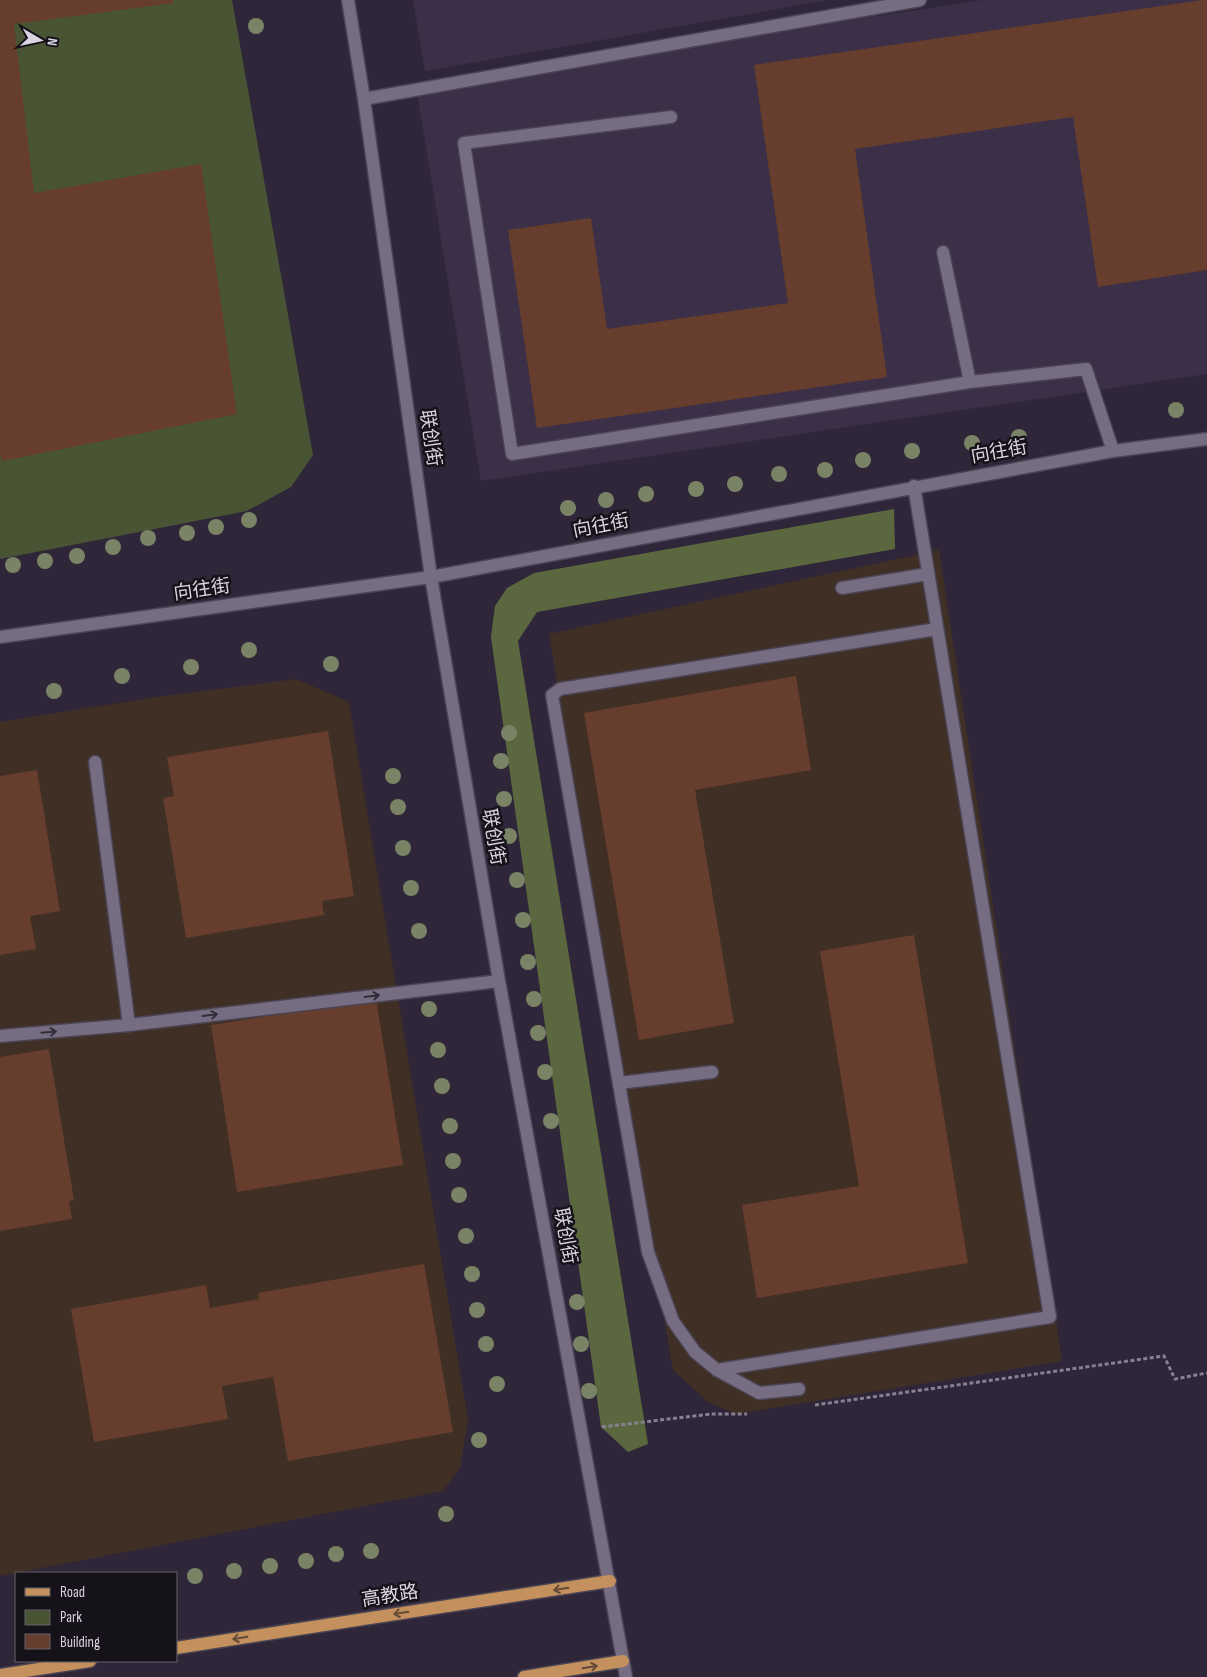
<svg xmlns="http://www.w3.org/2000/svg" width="1207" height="1677" viewBox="0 0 1207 1677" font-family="'Sofia Sans Condensed','Noto Sans SC',sans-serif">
  <rect width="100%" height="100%" fill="#2f2739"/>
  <g fill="#3f2f24">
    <polygon points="939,550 1062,1361 736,1414 708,1402 673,1370 549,634"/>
    <polygon points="296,679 349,702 468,1420 460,1468 443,1491 0,1576 0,722 156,697"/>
  </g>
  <g fill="#3b3047">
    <polygon points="413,0 829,0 425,71"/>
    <polygon points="982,0 1207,0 1207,374 481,481 416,87"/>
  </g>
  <polygon fill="#495434" points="0,0 232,0 313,455 291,487 247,511 0,559"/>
  <polygon fill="#5b683f" points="894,509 895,549 537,612 518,641 648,1444 628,1452 601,1427 491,637 495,606 507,588 534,573"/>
  <g fill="#673e2d">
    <polygon points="0,0 173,0 174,3 14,24 34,193 201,164 237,414 2,461 0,452"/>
    <polygon points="1202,0 1207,0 1207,270 1098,287 1073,117 855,149 887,377 537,428 508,230 591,218 607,329 788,303 754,65"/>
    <polygon points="796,676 811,770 695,790 734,1023 639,1040 584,713"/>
    <polygon points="328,731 354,896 322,901 324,915 186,938 163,798 174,796 167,757"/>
    <polygon points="37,770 60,911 30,916 36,949 0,955 0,776"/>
    <polygon points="914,935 968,1263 757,1298 742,1205 859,1186 820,951"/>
    <polygon points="376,999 403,1165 237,1192 211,1025"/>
    <polygon points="49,1049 74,1200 69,1201 72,1219 0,1231 0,1057"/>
    <polygon points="424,1264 453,1432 288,1461 273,1377 222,1386 228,1419 94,1442 71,1309 206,1285 210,1308 259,1299 258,1293"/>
  </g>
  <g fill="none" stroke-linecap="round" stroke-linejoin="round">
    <g stroke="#494352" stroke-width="15">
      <g id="minor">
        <polyline points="348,0 364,99 431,577 499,981 626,1677"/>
        <polyline points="364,99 920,0"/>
        <polyline points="671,117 464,143 512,454 970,382 1086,369 1113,451"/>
        <polyline points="943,252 970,382"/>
        <polyline points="914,486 1050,1317 717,1370 695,1352 673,1321 648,1252 552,695 560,689 937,629"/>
        <polyline points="842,588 928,574"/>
        <polyline points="0,637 431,577 1113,451 1207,439"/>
        <polyline points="95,762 129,1025"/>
        <polyline points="0,1036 129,1025 499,981"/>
        <polyline points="619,1083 712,1072"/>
        <polyline points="717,1370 759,1393 799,1389"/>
      </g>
    </g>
    <g stroke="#494352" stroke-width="15">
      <g id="major">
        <polyline points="176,1648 610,1581"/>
        <polyline points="0,1675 90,1661"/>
        <polyline points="524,1677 623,1661"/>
      </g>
    </g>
    <g stroke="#878190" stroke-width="3" stroke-dasharray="4 2.5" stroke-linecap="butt">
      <polyline points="815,1405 1164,1356 1175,1379 1207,1373"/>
      <polyline points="602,1427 711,1414 747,1414"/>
    </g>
    <use href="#minor" stroke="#766d82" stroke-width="12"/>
    <use href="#major" stroke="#c4905d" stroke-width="12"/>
  </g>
  <g fill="#7a8366">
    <circle cx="256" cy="26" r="8"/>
    <circle cx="1176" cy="410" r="8"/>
    <circle cx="1019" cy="437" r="8"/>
    <circle cx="972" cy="443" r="8"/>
    <circle cx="912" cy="451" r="8"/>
    <circle cx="863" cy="460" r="8"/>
    <circle cx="825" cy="470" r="8"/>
    <circle cx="779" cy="474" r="8"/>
    <circle cx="735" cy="484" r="8"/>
    <circle cx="696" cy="489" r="8"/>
    <circle cx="646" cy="494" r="8"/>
    <circle cx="606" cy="500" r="8"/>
    <circle cx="568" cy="508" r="8"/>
    <circle cx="249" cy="520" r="8"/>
    <circle cx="216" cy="527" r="8"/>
    <circle cx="187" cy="533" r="8"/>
    <circle cx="148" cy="538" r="8"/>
    <circle cx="113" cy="547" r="8"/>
    <circle cx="77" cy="556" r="8"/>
    <circle cx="45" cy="561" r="8"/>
    <circle cx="13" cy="565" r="8"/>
    <circle cx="249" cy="650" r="8"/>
    <circle cx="331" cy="664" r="8"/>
    <circle cx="191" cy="667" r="8"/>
    <circle cx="122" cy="676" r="8"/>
    <circle cx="54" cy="691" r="8"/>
    <circle cx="509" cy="733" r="8"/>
    <circle cx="501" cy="761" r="8"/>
    <circle cx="393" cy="776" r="8"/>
    <circle cx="504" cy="799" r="8"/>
    <circle cx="398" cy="807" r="8"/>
    <circle cx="509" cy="836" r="8"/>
    <circle cx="403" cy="848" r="8"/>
    <circle cx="517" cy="880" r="8"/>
    <circle cx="411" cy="888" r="8"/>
    <circle cx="523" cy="920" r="8"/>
    <circle cx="419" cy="931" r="8"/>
    <circle cx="528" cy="962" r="8"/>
    <circle cx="534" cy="999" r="8"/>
    <circle cx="429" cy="1009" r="8"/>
    <circle cx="538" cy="1033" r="8"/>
    <circle cx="438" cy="1050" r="8"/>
    <circle cx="545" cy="1072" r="8"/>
    <circle cx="442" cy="1086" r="8"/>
    <circle cx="551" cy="1121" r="8"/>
    <circle cx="450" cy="1126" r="8"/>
    <circle cx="453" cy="1161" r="8"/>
    <circle cx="459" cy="1195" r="8"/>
    <circle cx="466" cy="1236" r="8"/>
    <circle cx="472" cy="1274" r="8"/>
    <circle cx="577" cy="1302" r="8"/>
    <circle cx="477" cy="1310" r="8"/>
    <circle cx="486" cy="1344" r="8"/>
    <circle cx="581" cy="1344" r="8"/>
    <circle cx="497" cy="1384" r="8"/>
    <circle cx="589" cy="1391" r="8"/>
    <circle cx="479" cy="1440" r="8"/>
    <circle cx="446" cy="1514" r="8"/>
    <circle cx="371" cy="1551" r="8"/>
    <circle cx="336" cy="1554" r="8"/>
    <circle cx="306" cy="1561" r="8"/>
    <circle cx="270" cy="1566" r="8"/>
    <circle cx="234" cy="1571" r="8"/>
    <circle cx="195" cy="1576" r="8"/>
  </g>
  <defs><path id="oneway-shaft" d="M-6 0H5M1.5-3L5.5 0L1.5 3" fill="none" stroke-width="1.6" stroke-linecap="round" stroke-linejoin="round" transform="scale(1.25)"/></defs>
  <g stroke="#332d39">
    <use href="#oneway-shaft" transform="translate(372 996) rotate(-7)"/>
    <use href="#oneway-shaft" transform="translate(210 1015) rotate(-7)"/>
    <use href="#oneway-shaft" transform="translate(49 1032) rotate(-5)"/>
  </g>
  <g stroke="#644b38">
    <use href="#oneway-shaft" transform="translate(561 1589) rotate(171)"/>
    <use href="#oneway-shaft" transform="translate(401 1613) rotate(171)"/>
    <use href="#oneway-shaft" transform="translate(240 1638) rotate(171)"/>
    <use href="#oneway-shaft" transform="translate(590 1667) rotate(-9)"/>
  </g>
  <g text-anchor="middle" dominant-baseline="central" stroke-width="5" stroke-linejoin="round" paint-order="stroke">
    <g font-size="19" fill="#d9d4e0" stroke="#16121a">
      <text transform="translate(430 438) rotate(82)">联创街</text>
      <text transform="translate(999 452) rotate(-10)">向往街</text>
      <text transform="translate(601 526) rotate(-11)">向往街</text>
      <text transform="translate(202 590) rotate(-8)">向往街</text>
      <text transform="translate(493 837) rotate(80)">联创街</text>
      <text transform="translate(565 1236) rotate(80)">联创街</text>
      <text transform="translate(390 1596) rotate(-9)">高教路</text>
    </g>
  </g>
  <rect x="15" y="1572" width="162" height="90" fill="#16121a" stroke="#646069"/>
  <rect x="25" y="1588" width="25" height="8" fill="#c4905d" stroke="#646069"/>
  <text x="60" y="1597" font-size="15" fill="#d9d4e0">Road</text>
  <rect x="25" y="1610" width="25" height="15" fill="#495434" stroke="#646069"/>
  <text x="60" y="1622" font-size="15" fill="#d9d4e0">Park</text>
  <rect x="25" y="1634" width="25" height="15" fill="#673e2d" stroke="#646069"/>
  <text x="60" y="1647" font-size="15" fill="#d9d4e0">Building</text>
  <g transform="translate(40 40) rotate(99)" stroke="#16121a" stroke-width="4" paint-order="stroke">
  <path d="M0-4L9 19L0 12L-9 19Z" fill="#d9d4e0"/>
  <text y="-8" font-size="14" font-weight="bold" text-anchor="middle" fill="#d9d4e0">N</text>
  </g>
</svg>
